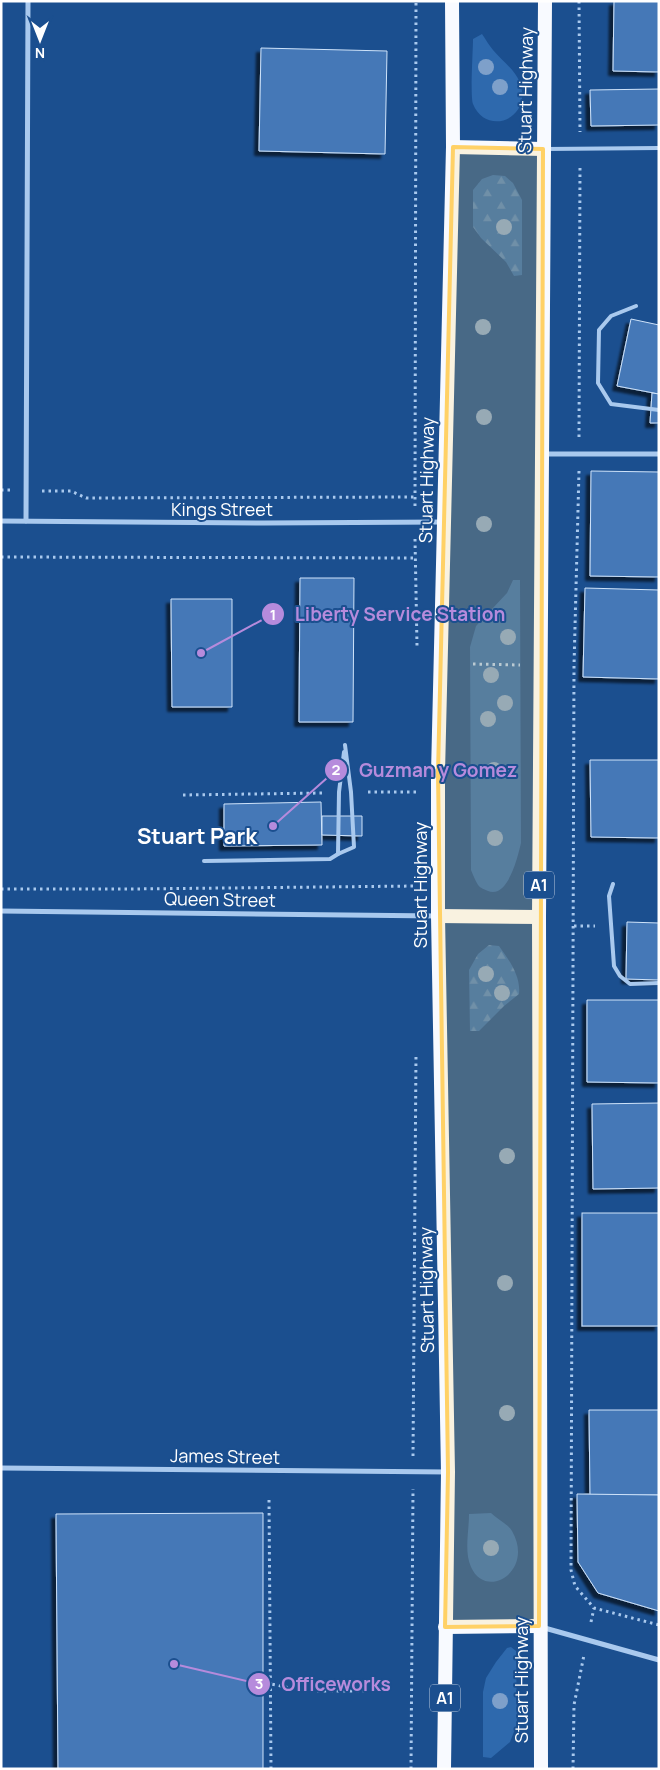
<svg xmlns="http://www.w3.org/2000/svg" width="660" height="1770" viewBox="0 0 660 1770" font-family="Manrope,sans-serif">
  <defs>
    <pattern id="forest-firs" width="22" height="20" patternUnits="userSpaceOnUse" patternTransform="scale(1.25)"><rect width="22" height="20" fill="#2e69ad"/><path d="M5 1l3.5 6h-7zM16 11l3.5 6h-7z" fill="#4d80b9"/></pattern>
    <filter id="shadow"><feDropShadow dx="-4.5" dy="4.5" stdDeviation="1" flood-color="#0009"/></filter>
  </defs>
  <rect width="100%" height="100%" fill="#1b4f8f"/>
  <g fill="#2e69ad">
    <path d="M482,34C486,40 489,45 493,50C503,62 517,71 521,86C530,120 486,136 473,104C470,96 473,51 473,39Z"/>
    <path d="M513,580H520L521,843C518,856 508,899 488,891C484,889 480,888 478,885C475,880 473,875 471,870L470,647L476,626L507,593Z"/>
    <path d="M491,1513C497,1519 508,1524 512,1531C535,1571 486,1601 471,1567C464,1552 469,1531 469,1514Z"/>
    <polygon points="511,1647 516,1651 517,1724 510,1742 491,1758 483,1757 483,1692 486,1678 496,1662 507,1648"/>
  </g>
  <g fill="url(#forest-firs)">
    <polygon points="493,175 505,176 513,183 522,200 522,275 514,276 506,262 481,238 473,227 473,190 482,179"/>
    <path d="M489,945L499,946C509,960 521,976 519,994L504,1006L479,1031H470L469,970L478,954Z"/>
  </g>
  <g fill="#4478b7" stroke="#cfe3fa" filter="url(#shadow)">
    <polygon points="614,1 659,1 659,72 613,71"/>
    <polygon points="261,48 387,51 385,154 259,151"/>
    <polygon points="659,89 659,125 591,126 590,90"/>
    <polygon points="631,319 659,325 659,394 617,386"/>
    <polygon points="652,393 659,394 659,423 650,423"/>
    <polygon points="591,471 659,472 659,577 590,576"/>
    <polygon points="300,578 354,578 353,722 299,722"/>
    <polygon points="585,588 659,590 659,679 583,677"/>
    <polygon points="171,599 232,599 232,707 172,707"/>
    <polygon points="590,760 659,760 659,838 591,837"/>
    <polygon points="321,802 322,845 224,846 224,804"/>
    <polygon points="322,816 362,816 362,836 322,835"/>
    <polygon points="627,922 659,923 659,980 626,979"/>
    <polygon points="587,1000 659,1000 659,1083 587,1082"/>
    <polygon points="659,1103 659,1188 593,1189 592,1104"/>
    <rect x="582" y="1213" width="77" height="113"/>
    <polygon points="589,1410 659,1410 659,1495 590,1495"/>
    <polygon points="577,1494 659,1495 659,1611 598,1593 578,1562"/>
    <polygon points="263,1513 263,1769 58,1769 56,1514"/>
  </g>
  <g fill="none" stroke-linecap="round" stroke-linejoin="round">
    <g stroke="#a9c9ee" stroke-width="3" stroke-dasharray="2.5 4" stroke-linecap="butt">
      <polyline points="579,1 580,132"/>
      <polyline points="579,437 580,166"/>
      <polyline points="579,471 574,666 571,1570 575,1586 594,1608 659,1625"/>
      <polyline points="1,490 10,490"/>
      <polyline points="42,491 71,491 86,498 415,497"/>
      <polyline points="415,506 416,1"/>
      <polyline points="415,539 417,646"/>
      <polyline points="1,557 415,558"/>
      <polyline points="473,664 520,665"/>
      <polyline points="368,792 417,792"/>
      <polyline points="183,795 322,793"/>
      <polyline points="1,889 131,889 416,886"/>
      <polyline points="574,926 595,926"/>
      <polyline points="413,1456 416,1054"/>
      <polyline points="269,1500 271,1769"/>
      <polyline points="591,1622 594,1608"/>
      <polyline points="266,1683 305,1691 367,1691"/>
      <polyline points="411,1769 413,1489"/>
      <polyline points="573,1769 574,1705 584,1655"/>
    </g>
    <g stroke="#a9c9ee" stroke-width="4">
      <polyline points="546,149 659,148"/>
      <polyline points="636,306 611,316 599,330 598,383 611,404 659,410"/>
      <polyline points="338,854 339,792 344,752"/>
      <polyline points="204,861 330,859 338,854 354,847 351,792 345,745"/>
      <polyline points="613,884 609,896 614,966 620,976 630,984 659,983"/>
    </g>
    <g stroke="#a9c9ee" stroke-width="5">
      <polyline points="544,454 659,454"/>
      <polyline points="1,521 264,523 443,522"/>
      <polyline points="26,521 28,1"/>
      <polyline points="1,911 438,916"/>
      <polyline points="1,1468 448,1472"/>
      <polyline points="541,1627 659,1660"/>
    </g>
    <g stroke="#f8faff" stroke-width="14">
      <polyline points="453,147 543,149"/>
      <polyline points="438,916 539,917"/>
      <polyline points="445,1627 539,1626"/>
      <polyline points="444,1769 448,1472 438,916 438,773 453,147 452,1"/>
      <polyline points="541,1769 539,917 545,1"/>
    </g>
  </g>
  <g fill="#7ea0ca">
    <circle cx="486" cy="67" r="8"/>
    <circle cx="500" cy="87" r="8"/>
    <circle cx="504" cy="227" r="8"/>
    <circle cx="483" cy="327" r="8"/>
    <circle cx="484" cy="417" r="8"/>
    <circle cx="484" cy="524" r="8"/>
    <circle cx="508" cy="637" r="8"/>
    <circle cx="491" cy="675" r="8"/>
    <circle cx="505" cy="703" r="8"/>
    <circle cx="488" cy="719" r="8"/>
    <circle cx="494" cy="770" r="8"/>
    <circle cx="495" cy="838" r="8"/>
    <circle cx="486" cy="974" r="8"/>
    <circle cx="502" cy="993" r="8"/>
    <circle cx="507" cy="1156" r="8"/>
    <circle cx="505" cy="1283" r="8"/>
    <circle cx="507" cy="1413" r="8"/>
    <circle cx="491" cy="1548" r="8"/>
    <circle cx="500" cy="1701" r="8"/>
  </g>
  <path fill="#ffd166" fill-opacity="0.2" stroke="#ffd166" stroke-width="4" stroke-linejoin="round" d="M453,147L543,149L539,1626L445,1627L448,1472L438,773Z"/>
  <g text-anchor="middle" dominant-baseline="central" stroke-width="4" stroke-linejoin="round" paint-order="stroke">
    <g fill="#1b4f8f" stroke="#bbcadd" stroke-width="1">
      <rect x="524" y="871.5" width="30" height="27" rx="4"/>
      <rect x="430" y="1684.5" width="30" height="27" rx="4"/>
    </g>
    <g font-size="16" font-weight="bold" fill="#fff">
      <text x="539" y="885">A1</text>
      <text x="445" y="1698">A1</text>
    </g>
    <g font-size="18" fill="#fff" stroke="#1b4f8f">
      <text transform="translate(525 90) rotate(-89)">Stuart Highway</text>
      <text transform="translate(426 480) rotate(-89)">Stuart Highway</text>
      <text x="222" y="509">Kings Street</text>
      <text transform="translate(420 885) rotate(-90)">Stuart Highway</text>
      <text transform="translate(220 899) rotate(1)">Queen Street</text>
      <text transform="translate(426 1290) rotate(-91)">Stuart Highway</text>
      <text transform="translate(225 1456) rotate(1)">James Street</text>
      <text transform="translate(521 1680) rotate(-90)">Stuart Highway</text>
    </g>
    <g font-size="22" font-weight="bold" fill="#fff" stroke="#1b4f8f">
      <text x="197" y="836">Stuart Park</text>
    </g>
  </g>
  <path fill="none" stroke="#b68bdc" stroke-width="2" d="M201 653L273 614M273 826L336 770M174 1664L259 1684"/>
  <g fill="#b68bdc" stroke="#1b4f8f" stroke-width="2">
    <circle cx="201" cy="653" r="5"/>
    <circle cx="273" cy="826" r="5"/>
    <circle cx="174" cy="1664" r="5"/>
    <circle cx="273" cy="614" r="12"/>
    <circle cx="336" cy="770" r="12"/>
    <circle cx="259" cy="1684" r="12"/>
  </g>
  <g font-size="15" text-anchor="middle" font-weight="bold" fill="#fff">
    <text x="273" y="620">1</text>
    <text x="336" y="775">2</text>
    <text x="259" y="1689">3</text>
  </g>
  <g font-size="19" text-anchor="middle" font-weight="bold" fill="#b68bdc" stroke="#1b4f8f" stroke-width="4" stroke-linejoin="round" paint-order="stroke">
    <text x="400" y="621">Liberty Service Station</text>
    <text x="438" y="777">Guzman y Gomez</text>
    <text x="336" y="1691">Officeworks</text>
  </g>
  <rect width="660" height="1770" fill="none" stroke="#ffffff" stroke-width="5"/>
  <g transform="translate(40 40) rotate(180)" stroke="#1b4f8f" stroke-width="4" paint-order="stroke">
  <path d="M0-4L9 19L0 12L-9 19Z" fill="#ffffff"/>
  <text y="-8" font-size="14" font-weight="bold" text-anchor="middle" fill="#ffffff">N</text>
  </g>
</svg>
